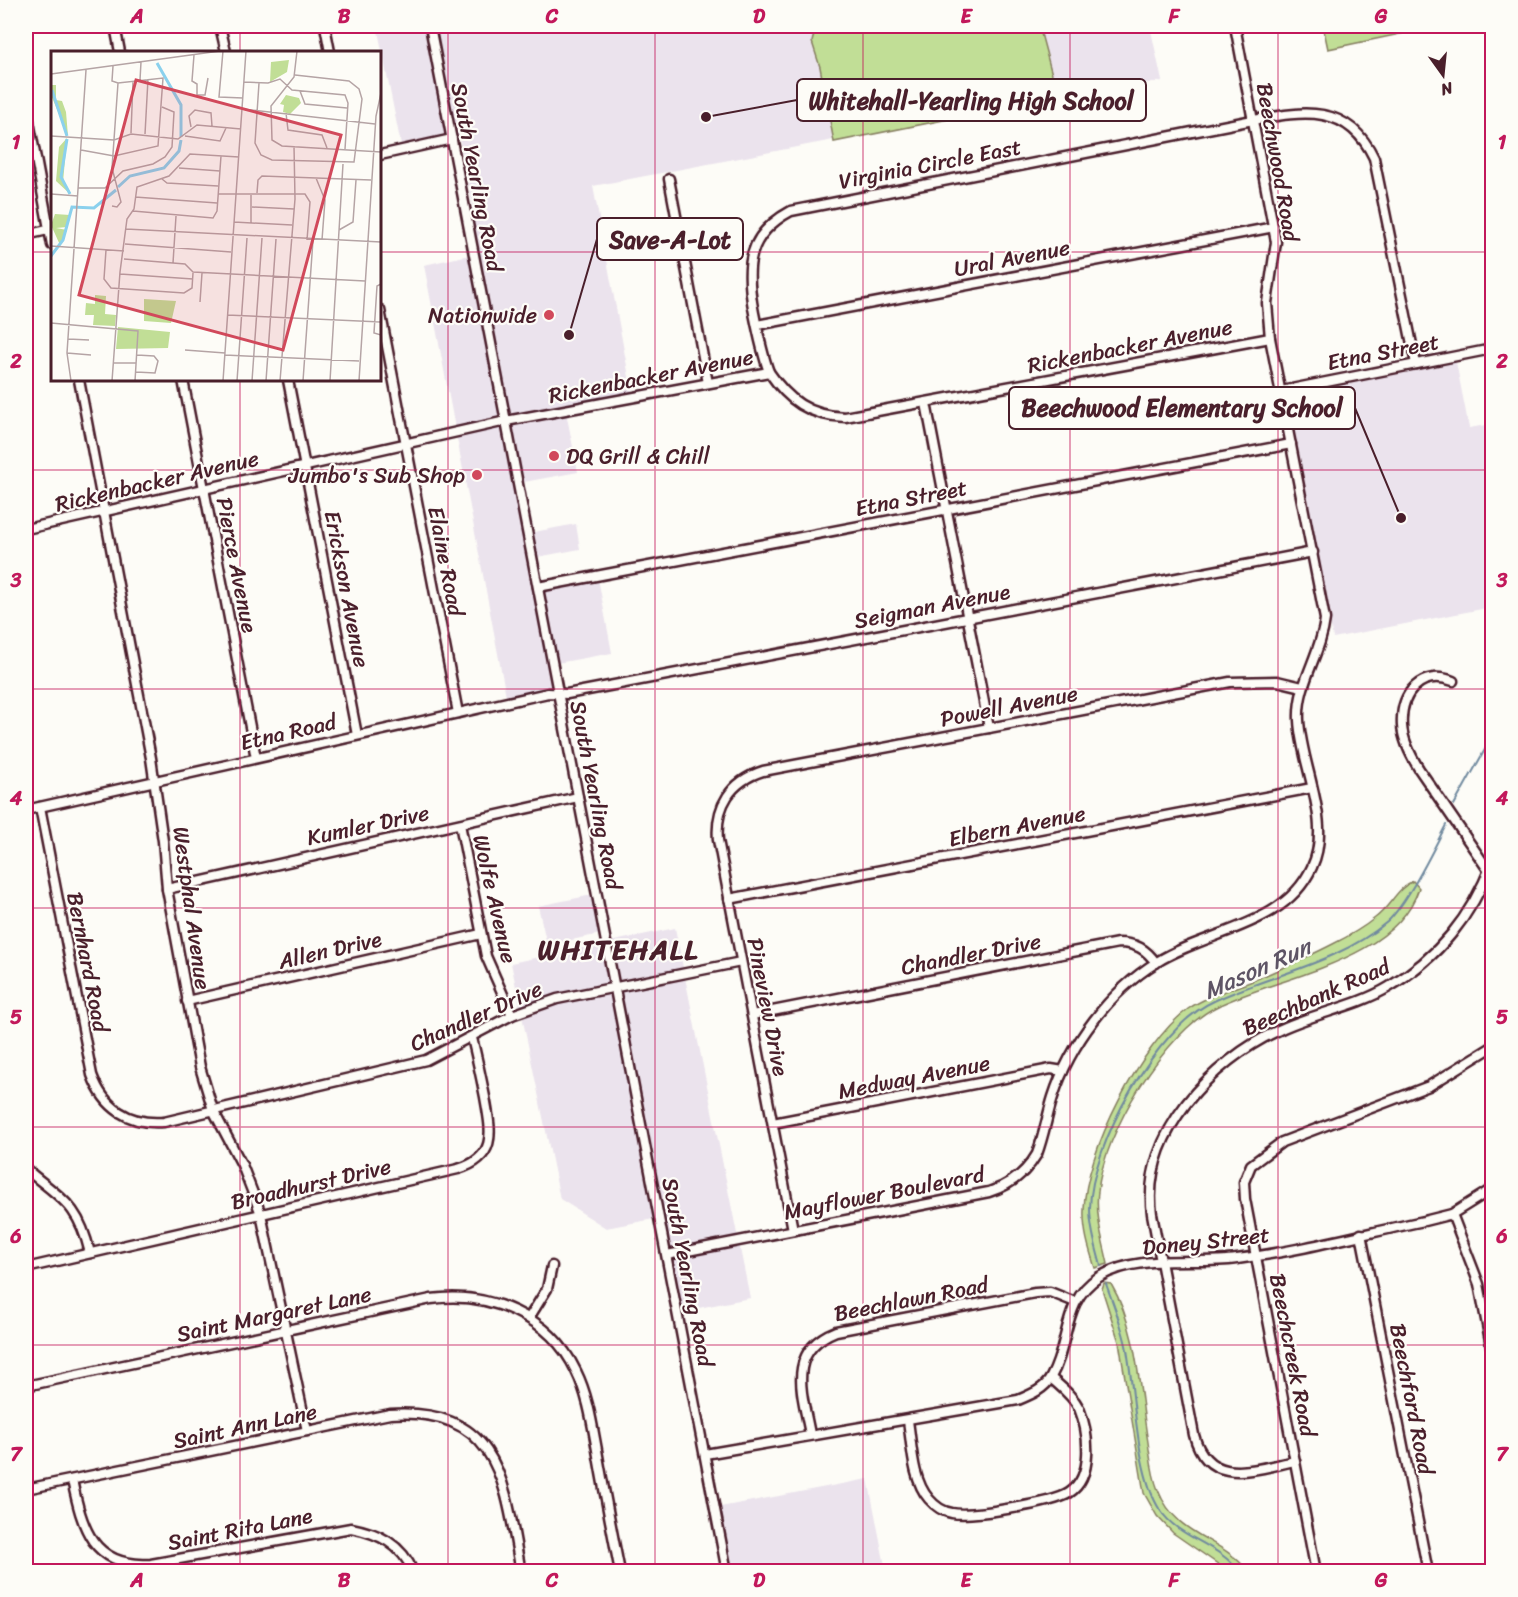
<svg xmlns="http://www.w3.org/2000/svg" width="1518" height="1597" viewBox="0 0 1518 1597" font-family="Sriracha,sans-serif">
  <rect width="100%" height="100%" fill="#fdfcf7"/>
  <filter id="ink" filterUnits="userSpaceOnUse"><feTurbulence type="fractalNoise" baseFrequency=".0167" numOctaves="2"/><feDisplacementMap in="SourceGraphic" scale="12" xChannelSelector="R" yChannelSelector="G"/><feConvolveMatrix kernelMatrix="1 2 1 2 8 2 1 2 1" color-interpolation-filters="sRGB"/></filter>
  <g filter="url(#ink)">
    <g fill="#ebe3ed">
      <polygon points="377,26 437,26 439,33 480,26 1150,26 1162,81 1058,97 593,186 633,398 566,412 578,472 524,482 534,532 576,524 580,549 532,558 538,589 598,578 612,653 552,664 557,691 507,701 424,265 474,254 466,210 473,207 459,137 402,150"/>
      <polygon points="1456,362 1469,428 1492,424 1492,607 1333,638 1286,396"/>
      <polygon points="597,894 605,933 547,945 538,906"/>
      <polygon points="675,928 750,1298 678,1312 659,1218 606,1228 560,1199 511,963"/>
      <polygon points="868,1479 886,1571 727,1571 715,1508"/>
    </g>
    <g fill="#c1de96" stroke="#867e60" stroke-width="1.5">
      <polygon points="816,26 1039,26 1058,97 834,142 820,67 812,42"/>
      <polygon points="1323,26 1403,26 1405,33 1328,49"/>
      <path d="M1413,881L1419,888C1395,962 1280,976 1218,1006C1165,1031 1103,1134 1098,1192C1095,1215 1103,1241 1108,1264L1095,1268C1089,1249 1083,1230 1084,1210C1085,1152 1141,1044 1188,1009C1207,996 1229,990 1250,982C1278,970 1306,958 1333,944C1347,937 1363,928 1375,918C1390,907 1397,888 1413,881Z"/>
      <path d="M1104,1283L1111,1284C1137,1328 1139,1386 1147,1436C1150,1453 1151,1473 1158,1490C1177,1538 1220,1536 1248,1571H1228L1173,1533L1157,1516L1144,1493L1119,1342L1102,1289Z"/>
    </g>
    <g fill="none" stroke-linecap="round" stroke-linejoin="round">
      <g stroke="#718a9f" stroke-width="2">
        <polyline points="1454,805 1492,737"/>
        <path d="M1101,1266C1096,1247 1090,1227 1090,1208C1091,1145 1156,1027 1214,1001C1270,975 1339,963 1387,922C1408,902 1432,852 1446,825"/>
        <path d="M1106,1284C1114,1306 1123,1328 1127,1350C1135,1394 1136,1474 1160,1510C1179,1539 1220,1544 1239,1572"/>
      </g>
      <g stroke="#4a1f2b" stroke-width="13">
        <g id="minor">
          <polyline points="115,26 120,52"/>
          <polyline points="220,26 226,52"/>
          <polyline points="325,26 330,52"/>
          <polyline points="430,26 727,1572"/>
          <polyline points="26,105 52,245"/>
          <polyline points="380,155 452,139"/>
          <polyline points="669,179 708,383"/>
          <polyline points="26,235 52,229"/>
          <polyline points="380,310 458,713"/>
          <polyline points="757,325 1274,227"/>
          <path d="M769,372C762,353 758,333 754,313C745,268 746,235 791,211L1253,120C1304,111 1348,103 1374,158L1416,364"/>
          <polyline points="79,380 151,758 163,841 167,889 200,1067 213,1110 242,1165 261,1214 307,1431"/>
          <polyline points="183,380 256,758"/>
          <polyline points="288,380 357,735"/>
          <polyline points="1281,391 1492,349"/>
          <polyline points="926,403 989,728"/>
          <path d="M26,529L506,421L769,372C788,400 809,416 845,417L1270,338"/>
          <polyline points="538,587 1291,444"/>
          <path d="M1453,681C1421,669 1400,693 1402,726C1403,741 1411,756 1419,769L1491,874"/>
          <path d="M40,807L92,1075C104,1108 129,1125 164,1122L426,1060L512,1015L557,999L741,962"/>
          <polyline points="26,810 548,693 567,694 1313,552"/>
          <polyline points="460,824 486,956 512,1015"/>
          <polyline points="167,889 578,797"/>
          <polyline points="729,899 1312,788"/>
          <polyline points="187,1001 481,934"/>
          <path d="M752,1015L1118,943C1136,943 1146,949 1156,963"/>
          <polyline points="773,1123 1051,1069 1063,1071"/>
          <path d="M26,1169C62,1200 78,1203 90,1253"/>
          <polyline points="1452,1214 1479,1284 1492,1351"/>
          <path d="M793,1230L718,840C715,806 731,781 763,771L1230,682L1277,681L1302,687"/>
          <polyline points="1361,1234 1428,1572"/>
          <path d="M667,1255L989,1192C1011,1185 1026,1173 1037,1154C1044,1135 1047,1116 1053,1097C1070,1044 1110,991 1157,962C1208,930 1285,927 1312,867C1333,822 1301,766 1299,720C1297,683 1321,655 1325,619L1270,338L1267,303L1276,242L1235,26"/>
          <path d="M26,1268L458,1169C498,1157 491,1131 485,1097C481,1077 477,1058 472,1038"/>
          <polyline points="529,1318 547,1289 552,1266"/>
          <path d="M26,1386L431,1299C489,1291 550,1316 576,1371C588,1395 592,1423 597,1450C604,1491 612,1531 620,1572"/>
          <path d="M908,1421C912,1445 912,1480 929,1499C935,1506 944,1512 952,1513C970,1517 1054,1503 1069,1493C1094,1477 1089,1433 1079,1408C1073,1396 1061,1387 1051,1378"/>
          <path d="M810,1434C802,1392 786,1351 836,1331L1035,1293L1050,1292L1075,1302"/>
          <path d="M705,1454L1018,1400C1030,1395 1045,1389 1051,1377C1070,1344 1062,1300 1099,1277C1139,1253 1195,1265 1237,1259C1300,1251 1363,1234 1424,1221L1452,1214L1492,1189"/>
          <path d="M1295,1461C1255,1469 1208,1488 1194,1435L1152,1214C1141,1134 1212,1061 1279,1030C1314,1013 1356,1007 1389,987C1439,957 1471,917 1492,863"/>
          <path d="M72,1480C82,1527 92,1568 151,1564L351,1528C378,1533 402,1544 413,1572"/>
          <path d="M26,1489L390,1414C502,1407 505,1486 521,1572"/>
          <polyline points="1316,1572 1245,1199 1244,1182 1251,1165 1282,1142 1429,1086 1492,1047"/>
        </g>
      </g>
      <use href="#minor" stroke="#fdfcf7" stroke-width="8"/>
    </g>
  </g>
  <path fill="none" stroke="#c2185b" stroke-width="1.5" stroke-opacity="0.55" d="M240,26V52M448,26V1572M655,26V1572M863,26V1572M1070,26V1572M1278,26V1572M26,252H52M380,252H1492M240,380V1572M26,470H1492M26,689H1492M26,908H1492M26,1127H1492M26,1345H1492"/>
  <g fill="#d1495b" stroke="#fdfcf7" stroke-width="2">
    <circle cx="549" cy="315" r="6"/>
    <circle cx="554" cy="456" r="6"/>
    <circle cx="477" cy="475" r="6"/>
  </g>
  <g text-anchor="middle" dominant-baseline="central" stroke-width="4.5" stroke-linejoin="round" paint-order="stroke">
    <g font-size="22" fill="#4a1f2b" stroke="#fdfcf7">
      <text transform="translate(1278 162) rotate(80)">Beechwood Road</text>
      <text transform="translate(930 164) rotate(-11)">Virginia Circle East</text>
      <text transform="translate(477 177) rotate(79)">South Yearling Road</text>
      <text transform="translate(1012 258) rotate(-11)">Ural Avenue</text>
      <text transform="translate(1130 346) rotate(-11)">Rickenbacker Avenue</text>
      <text transform="translate(1383 352) rotate(-11)">Etna Street</text>
      <text transform="translate(651 376) rotate(-11)">Rickenbacker Avenue</text>
      <text transform="translate(157 481) rotate(-13)">Rickenbacker Avenue</text>
      <text transform="translate(911 498) rotate(-11)">Etna Street</text>
      <text transform="translate(446 561) rotate(79)">Elaine Road</text>
      <text transform="translate(237 565) rotate(79)">Pierce Avenue</text>
      <text transform="translate(347 589) rotate(79)">Erickson Avenue</text>
      <text transform="translate(932 606) rotate(-11)">Seigman Avenue</text>
      <text transform="translate(1009 706) rotate(-11)">Powell Avenue</text>
      <text transform="translate(288 732) rotate(-13)">Etna Road</text>
      <text transform="translate(596 795) rotate(79)">South Yearling Road</text>
      <text transform="translate(368 825) rotate(-12)">Kumler Drive</text>
      <text transform="translate(1017 826) rotate(-11)">Elbern Avenue</text>
      <text transform="translate(495 899) rotate(77)">Wolfe Avenue</text>
      <text transform="translate(192 908) rotate(82)">Westphal Avenue</text>
      <text transform="translate(330 950) rotate(-13)">Allen Drive</text>
      <text transform="translate(971 954) rotate(-11)">Chandler Drive</text>
      <text transform="translate(88 962) rotate(79)">Bernhard Road</text>
      <text transform="translate(1316 997) rotate(-24)">Beechbank Road</text>
      <text transform="translate(768 1007) rotate(79)">Pineview Drive</text>
      <text transform="translate(476 1016) rotate(-24)">Chandler Drive</text>
      <text transform="translate(914 1077) rotate(-11)">Medway Avenue</text>
      <text transform="translate(311 1184) rotate(-13)">Broadhurst Drive</text>
      <text transform="translate(884 1193) rotate(-11)">Mayflower Boulevard</text>
      <text transform="translate(1206 1241) rotate(-6)">Doney Street</text>
      <text transform="translate(688 1272) rotate(79)">South Yearling Road</text>
      <text transform="translate(911 1299) rotate(-11)">Beechlawn Road</text>
      <text transform="translate(274 1314) rotate(-12)">Saint Margaret Lane</text>
      <text transform="translate(1293 1355) rotate(79)">Beechcreek Road</text>
      <text transform="translate(1412 1399) rotate(79)">Beechford Road</text>
      <text transform="translate(245 1426) rotate(-12)">Saint Ann Lane</text>
      <text transform="translate(240 1529) rotate(-11)">Saint Rita Lane</text>
    </g>
    <g font-size="22" fill="#4a1f2b" stroke="#fdfcf7" text-anchor="end">
      <text x="537" y="315">Nationwide</text>
      <text x="566" y="456" text-anchor="start">DQ Grill &amp; Chill</text>
      <text x="465" y="475">Jumbo's Sub Shop</text>
    </g>
    <g font-size="24" font-style="italic" fill="#5e5465" stroke="#fdfcf7">
      <text transform="translate(1257 969) rotate(-24)">Mason Run</text>
    </g>
    <g font-size="28" font-weight="bold" letter-spacing="1.5" fill="#4a1f2b" stroke="#fdfcf7">
      <text x="618" y="949">WHITEHALL</text>
    </g>
  </g>
  <g transform="translate(51 51)">
    <rect width="330" height="330" fill="#fdfcf7"/>
    <path d="M238,9L236,21L219,31L220,11ZM0,34H5V49L11,50L15,61L17,85L0,44ZM235,44L248,47L250,52L239,63L232,61L233,54L229,53ZM16,87L12,131L19,143L5,130L8,96ZM4,163L19,164L16,176L5,177L16,179L9,194L0,174ZM44,244L55,245L54,263L65,264L64,275L42,274L43,264H34L35,252L44,253ZM93,248L125,250L120,272L93,270ZM67,276L119,281L117,297L65,298Z" fill="#c1de96"/>
    <path fill="none" stroke="#8bd1ed" stroke-width="3" d="M106,12L130,54V86M1,39L16,85M16,88L10,126L19,143M67,136L79,125L113,117L128,100L130,89M0,205L12,189L21,156L43,157L65,139"/>
    <path fill="none" stroke="#b5a4a5" stroke-width="1.5" d="M172,0L168,46L192,47M246,0L243,26L220,55L221,89L231,95L330,101M143,4L141,30L146,33V44H154L157,27M62,15L61,30L67,32M0,23L169,0M89,29L90,11M193,31L217,32L229,28L241,39L294,44L297,52L294,98M208,32L204,92L210,104L221,109L303,111L311,48L308,38L298,30L244,24M249,40L254,53L296,57M191,58L324,73M235,62L237,79L271,84L276,97M140,76L138,65L144,59L160,62L161,75M80,82L82,30M94,83L97,28M0,85L63,89L80,83L127,88L146,74L190,78M134,85L169,90L175,77M30,99L63,105L107,95L112,27L67,32M128,117L169,120M265,127L274,149L271,189M111,128L116,132L167,135M27,137H54L72,120L102,113L114,106L121,96L123,61L111,56M206,142L207,129L211,125L320,129M0,143L27,145M167,143H254L259,151L256,189M200,144V172M84,146L166,152M61,155L66,156L70,151L61,117L67,32M201,156L243,158M82,160L162,167L166,160L170,105M183,171L241,174M75,178L330,191M288,179L302,171L305,129M74,193L180,201M0,195L73,200M55,199L53,228L60,237L133,242L141,237L142,222M73,208L134,213L142,221L314,230M122,212L125,165M69,223L142,228M330,233L326,235L323,282L330,284M149,251L151,222M176,264L330,271M0,272L87,280L84,330M17,288L38,289M134,299L174,302M16,302L40,304M174,304L308,310M63,312H85M85,321L104,322L107,310L103,305L86,304M20,330L16,302L35,19M61,330L69,221L76,168L83,158L86,136L118,125L139,103L188,106M172,330L195,0M186,330L196,187M201,330L211,187M215,330L225,188M229,330L244,148L243,95M252,330L262,189M279,330L292,113M308,330L325,65L330,42"/>
    <path fill="#d1495b" fill-opacity="0.15" stroke="#d1495b" stroke-width="3" d="M85,29L290,84L232,299L28,244Z"/>
    <rect width="330" height="330" fill="none" stroke="#4a1f2b" stroke-width="3"/>
  </g>
  <path fill="none" stroke="#4a1f2b" stroke-width="2" d="M706 117L797 100M569 335L597 239M1401 518L1355 408"/>
  <g fill="#4a1f2b" stroke="#fdfcf7" stroke-width="2">
    <circle cx="706" cy="117" r="6"/>
    <circle cx="569" cy="335" r="6"/>
    <circle cx="1401" cy="518" r="6"/>
  </g>
  <g fill="#fdfcf7" stroke="#4a1f2b" stroke-width="2">
    <rect x="797" y="79" width="349" height="42" rx="6"/>
    <rect x="597" y="218" width="146" height="42" rx="6"/>
    <rect x="1009" y="387" width="346" height="42" rx="6"/>
  </g>
  <g font-size="24" text-anchor="middle" font-weight="bold" fill="#4a1f2b">
    <text x="971" y="109">Whitehall-Yearling High School</text>
    <text x="670" y="248">Save-A-Lot</text>
    <text x="1182" y="416">Beechwood Elementary School</text>
  </g>
  <rect width="1518" height="1597" fill="none" stroke="#fdfcf7" stroke-width="66"/>
  <g transform="translate(1443 75) rotate(165)" stroke="#fdfcf7" stroke-width="4.5" paint-order="stroke">
  <path d="M0-4.5L10 22L0 15L-10 22Z" fill="#4a1f2b"/>
  <text y="-9" font-size="16" font-weight="bold" text-anchor="middle" fill="#4a1f2b">N</text>
  </g>
  <rect x="33" y="33" width="1452" height="1531" fill="none" stroke="#c2185b" stroke-width="2"/>
  <g font-size="20" text-anchor="middle" font-weight="bold" fill="#c2185b">
    <text x="137" y="23">A</text>
    <text x="344" y="23">B</text>
    <text x="552" y="23">C</text>
    <text x="759" y="23">D</text>
    <text x="966" y="23">E</text>
    <text x="1174" y="23">F</text>
    <text x="1381" y="23">G</text>
    <text x="16" y="149">1</text>
    <text x="1502" y="149">1</text>
    <text x="16" y="368">2</text>
    <text x="1502" y="368">2</text>
    <text x="16" y="587">3</text>
    <text x="1502" y="587">3</text>
    <text x="16" y="805">4</text>
    <text x="1502" y="805">4</text>
    <text x="16" y="1024">5</text>
    <text x="1502" y="1024">5</text>
    <text x="16" y="1243">6</text>
    <text x="1502" y="1243">6</text>
    <text x="16" y="1461">7</text>
    <text x="1502" y="1461">7</text>
    <text x="137" y="1587">A</text>
    <text x="344" y="1587">B</text>
    <text x="552" y="1587">C</text>
    <text x="759" y="1587">D</text>
    <text x="966" y="1587">E</text>
    <text x="1174" y="1587">F</text>
    <text x="1381" y="1587">G</text>
  </g>
</svg>
